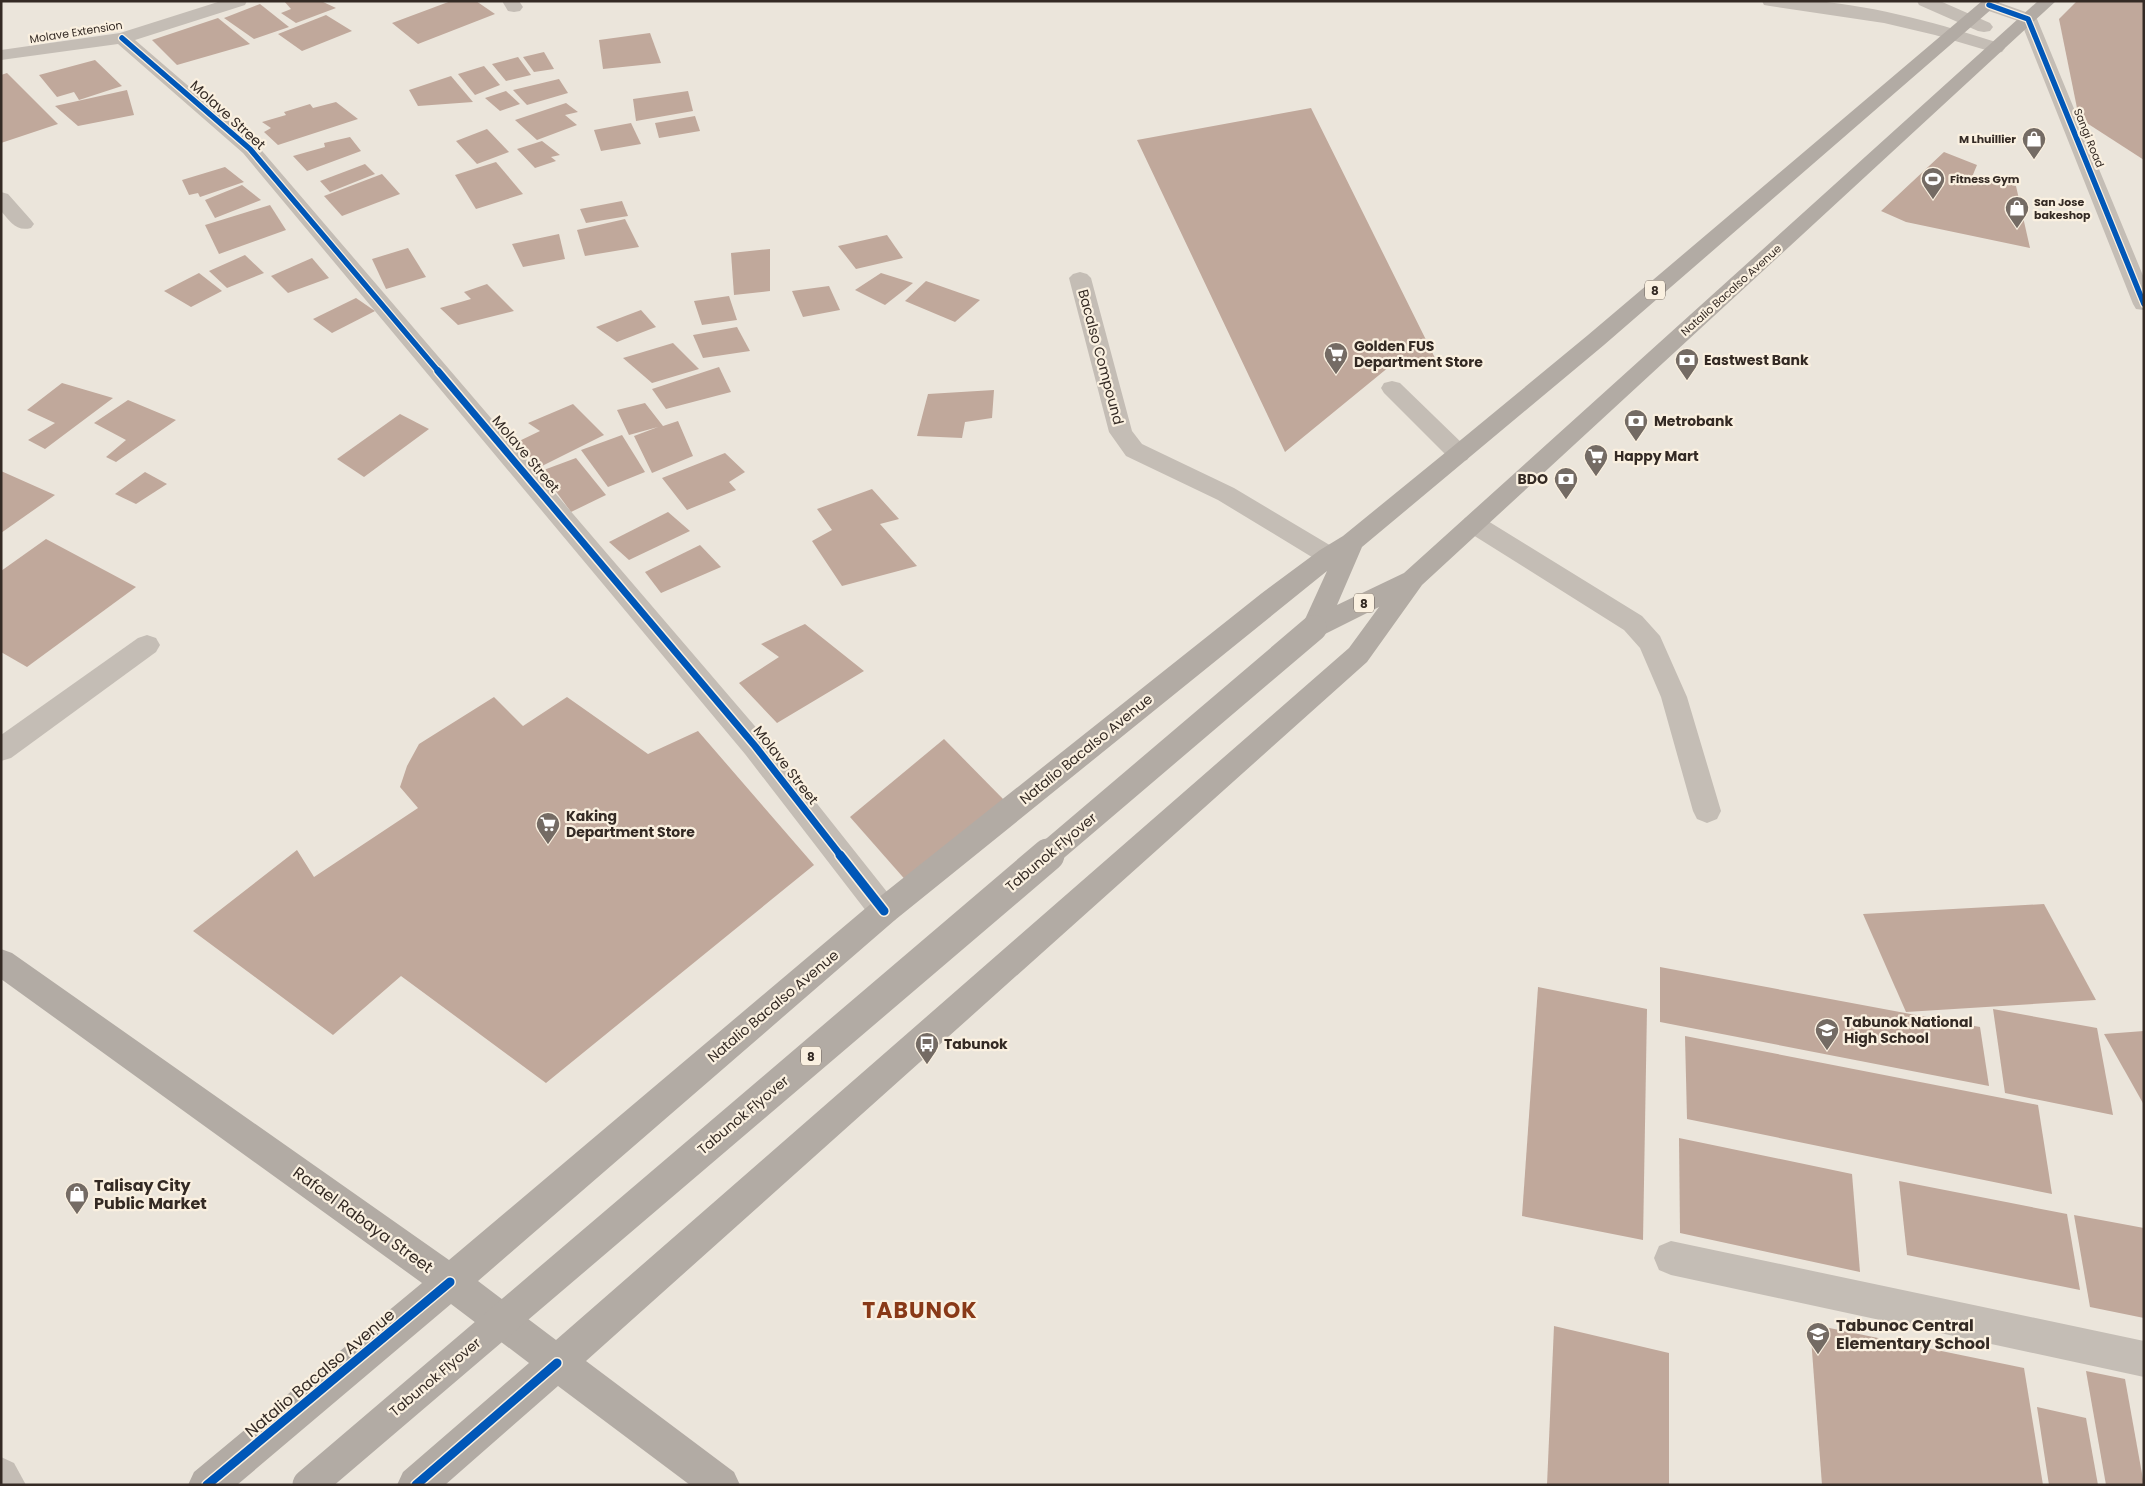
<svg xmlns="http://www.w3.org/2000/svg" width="2145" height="1486" viewBox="0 0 2145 1486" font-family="Poppins,sans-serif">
  <rect width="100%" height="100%" fill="#ebe5db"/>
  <g fill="#c0a89b">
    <polygon points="284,1 321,1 336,8 296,23 281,13 291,9"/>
    <polygon points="451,1 476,1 495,14 418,44 392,23"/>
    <polygon points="2077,1 2144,1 2144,160 2079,118 2059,19"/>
    <polygon points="260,4 289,27 254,39 224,18"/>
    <polygon points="326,15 352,31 302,51 278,34"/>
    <polygon points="218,18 250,44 177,65 152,40"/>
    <polygon points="650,33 661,63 603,69 599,40"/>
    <polygon points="544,52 554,69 534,72 523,57"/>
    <polygon points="518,57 531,75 506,81 492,64"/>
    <polygon points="95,60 122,86 79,100 74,92 57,97 39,75"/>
    <polygon points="484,66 500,85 475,95 458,74"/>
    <polygon points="7,73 58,124 1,143 1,75"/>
    <polygon points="451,76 473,102 418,106 409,90"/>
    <polygon points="559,79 568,93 527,105 513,90"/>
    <polygon points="127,90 134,115 78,126 55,106"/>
    <polygon points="506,91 520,104 500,111 485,98"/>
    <polygon points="688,91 693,111 636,121 633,99"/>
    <polygon points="336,102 358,119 278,145 264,132 271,128 262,122 286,115 284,112 310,104 313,108"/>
    <polygon points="566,103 578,112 565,115 577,125 537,140 515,120"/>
    <polygon points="1311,108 1436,360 1395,362 1285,452 1137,140"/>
    <polygon points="695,116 700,131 659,138 655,123"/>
    <polygon points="631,123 641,144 601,151 594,130"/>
    <polygon points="487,129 509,152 477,164 456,141"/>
    <polygon points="350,137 361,151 307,171 293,156 325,147 324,143"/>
    <polygon points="542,141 560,155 551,157 556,161 535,168 517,149"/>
    <polygon points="1944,152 1977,165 1972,177 2016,186 2030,248 1906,222 1881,211"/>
    <polygon points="496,162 523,194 476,209 455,175"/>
    <polygon points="365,164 375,174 330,192 320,181"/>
    <polygon points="225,167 244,182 200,197 198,193 189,195 182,180"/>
    <polygon points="382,174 400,194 342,216 324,196"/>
    <polygon points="242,185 261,200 215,218 205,200"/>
    <polygon points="622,201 628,216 586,223 580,209"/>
    <polygon points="270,205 286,230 219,254 205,225"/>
    <polygon points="625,219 639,247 585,256 577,230"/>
    <polygon points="559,234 565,259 523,267 512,244"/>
    <polygon points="887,235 903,258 856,269 838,246"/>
    <polygon points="408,248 426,277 386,289 372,259"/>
    <polygon points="770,249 770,291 734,295 731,253"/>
    <polygon points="245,255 264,273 227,288 209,271"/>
    <polygon points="312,258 329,278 288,293 271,276"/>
    <polygon points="199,273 222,291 191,307 164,291"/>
    <polygon points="881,273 913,283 885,305 855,290"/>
    <polygon points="926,281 980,300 955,322 905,301"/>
    <polygon points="487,284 514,311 458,325 440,308 471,299 464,292"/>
    <polygon points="829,286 840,310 803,317 792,291"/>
    <polygon points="729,296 737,320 702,325 694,301"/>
    <polygon points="356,298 375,311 332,333 313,319"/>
    <polygon points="641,310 656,327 617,342 596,327"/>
    <polygon points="737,327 750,351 703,358 693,335"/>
    <polygon points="673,343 699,369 652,383 623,358"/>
    <polygon points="719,367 731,392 666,409 652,389"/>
    <polygon points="62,383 113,398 45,449 28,440 55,423 27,410"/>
    <polygon points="994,390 992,418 965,422 962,438 917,436 928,394"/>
    <polygon points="128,400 176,420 116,462 106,457 126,440 94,423"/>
    <polygon points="645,403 663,426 678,421 693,456 652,473 634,436 658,427 629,435 617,410"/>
    <polygon points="573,404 604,435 540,467 515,443 540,431 528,423"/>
    <polygon points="400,414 429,429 364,477 337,459"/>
    <polygon points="622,435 645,472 608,487 581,450"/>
    <polygon points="725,453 745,472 729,482 736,490 687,510 662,478"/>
    <polygon points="576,458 606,495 571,512 541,471"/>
    <polygon points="1,471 55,495 1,533"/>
    <polygon points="145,472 167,484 136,504 115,494"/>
    <polygon points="872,489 899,519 880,524 917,566 842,586 812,541 832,530 817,509"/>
    <polygon points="668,512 690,531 629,560 609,542"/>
    <polygon points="46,539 136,587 27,667 1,652 1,571"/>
    <polygon points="700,545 721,567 661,593 645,572"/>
    <polygon points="805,624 864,671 777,723 739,683 779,657 761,644"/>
    <polygon points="494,697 523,726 567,697 648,754 698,731 814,865 546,1083 401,976 333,1035 193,931 297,850 314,877 418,808 400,787 407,766 419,744"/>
    <polygon points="944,739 1007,803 909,884 850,817"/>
    <polygon points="2044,904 2096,1000 1906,1012 1863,914"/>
    <polygon points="1660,967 1980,1027 1989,1086 1660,1022"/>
    <polygon points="1538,987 1647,1009 1643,1240 1522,1216"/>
    <polygon points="1993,1009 2097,1028 2113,1115 2005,1093"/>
    <polygon points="2144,1031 2144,1105 2104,1034"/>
    <polygon points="1685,1036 2038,1105 2052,1194 1687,1119"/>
    <polygon points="1679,1138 1852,1174 1860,1272 1680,1233"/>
    <polygon points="1899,1181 2067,1214 2080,1290 1907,1255"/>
    <polygon points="2074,1215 2144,1228 2144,1318 2090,1307"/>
    <polygon points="1810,1324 2024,1368 2043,1485 1822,1485"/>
    <polygon points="1554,1326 1669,1353 1669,1485 1547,1485"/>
    <polygon points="2086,1371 2125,1379 2144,1485 2106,1485"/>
    <polygon points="2037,1407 2086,1418 2098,1485 2049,1485"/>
  </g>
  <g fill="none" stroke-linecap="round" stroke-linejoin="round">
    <g fill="#c4bdb5" fill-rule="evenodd">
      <polygon points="221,1 247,1 245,5 135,40 257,145 765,738 895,902 899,911 895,920 884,924 873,920 745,754 243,153 118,44 1,60 1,50 120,33"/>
      <polygon points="502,1 519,1 523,7 520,11 514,12 508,11"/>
      <path d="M1762,1C1779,1 1798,0 1815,1C1877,6 1944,25 2002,44L2005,48L2002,52L1996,53L1935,35L1884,23L1770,6L1764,5Z"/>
      <polygon points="1917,1 1940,1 1990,23 1993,27 1990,31 1984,32 1978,31 1919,5"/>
      <polygon points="1983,1 1995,1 2034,15 2037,19 2144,278 2144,310 2136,309 2133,304 2021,22 1983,9 1980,5"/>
      <path d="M1,192L8,194L31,220L34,224L31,228C16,232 10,221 1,211Z"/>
      <polygon points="1080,272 1087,274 1091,278 1132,431 1142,444 1234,488 1338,550 1341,556 1338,562 1329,565 1320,562 1218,500 1126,456 1109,432 1069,278 1073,274"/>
      <polygon points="1392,381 1400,383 1467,448 1471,454 1467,460 1459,462 1451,460 1384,393 1381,388 1384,383"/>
      <polygon points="1474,515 1483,518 1642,616 1660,636 1687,697 1721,811 1717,819 1707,823 1697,819 1693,811 1661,697 1640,648 1624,630 1465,530 1462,524 1465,518"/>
      <polygon points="147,635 156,638 160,645 156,652 11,758 1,761 1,735 138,638"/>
      <polygon points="1671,1241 2144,1341 2144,1377 1671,1275 1659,1270 1654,1258 1659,1246"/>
      <polygon points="1,1457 14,1463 26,1485 1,1485"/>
    </g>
    <path fill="#b2aba4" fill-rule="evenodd" d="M1982,1H2001L1604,345L1362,547L1337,605L1404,573L2038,1H2056L1422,585L1367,662L586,1361L734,1472L740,1485H690L558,1386L445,1485H397L403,1472L529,1363L451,1304L237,1485H188L194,1472L422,1283L1,979V949L12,953L449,1260L873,902L1262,593L1320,550L1343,536L1451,448L1588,335ZM1327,571L1301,628L1305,635L1314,638L1323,635L1379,607L1349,648L556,1340L478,1281L895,920Z"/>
    <polyline stroke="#b2aba4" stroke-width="26" points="1046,856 1314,628"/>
    <polyline stroke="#b2aba4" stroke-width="33" points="309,1485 1048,855"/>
    <g stroke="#faf0e0" stroke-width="8">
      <g id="cycleway-far2">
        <polyline points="1989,5 2028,19 2144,304"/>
        <polyline points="122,38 250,149 439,372"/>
      </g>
    </g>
    <g stroke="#faf0e0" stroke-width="10">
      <polyline id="cycleway-far1" points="438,371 755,746 841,856"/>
    </g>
    <g stroke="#faf0e0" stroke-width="12">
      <g id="cycleway">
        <polyline points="840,855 884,911"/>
        <polyline points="207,1485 450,1282"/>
        <polyline points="416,1485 557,1363"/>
      </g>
    </g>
    <use href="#cycleway-far2" stroke="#0057b8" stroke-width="5.5"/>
    <use href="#cycleway-far1" stroke="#0057b8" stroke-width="7"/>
    <use href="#cycleway" stroke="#0057b8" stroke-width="9"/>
  </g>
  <defs>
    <g id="shop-pin" transform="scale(1.25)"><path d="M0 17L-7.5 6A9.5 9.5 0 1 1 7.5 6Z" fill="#746b64" stroke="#faf0e0"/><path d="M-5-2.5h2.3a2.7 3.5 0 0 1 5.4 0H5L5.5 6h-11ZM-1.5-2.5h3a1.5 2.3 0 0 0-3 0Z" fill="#fff"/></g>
    <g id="stadium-pin" transform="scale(1.25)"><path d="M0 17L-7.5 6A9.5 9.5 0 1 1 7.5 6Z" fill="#746b64" stroke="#faf0e0"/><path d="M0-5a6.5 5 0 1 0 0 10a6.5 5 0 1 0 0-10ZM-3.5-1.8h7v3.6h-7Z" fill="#fff"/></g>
    <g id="supermarket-pin" transform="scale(1.25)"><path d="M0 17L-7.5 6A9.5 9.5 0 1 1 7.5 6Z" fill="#746b64" stroke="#faf0e0"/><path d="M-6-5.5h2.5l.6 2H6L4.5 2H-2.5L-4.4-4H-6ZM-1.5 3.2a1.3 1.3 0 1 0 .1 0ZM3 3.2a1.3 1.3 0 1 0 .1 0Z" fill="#fff"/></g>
    <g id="bank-pin" transform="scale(1.25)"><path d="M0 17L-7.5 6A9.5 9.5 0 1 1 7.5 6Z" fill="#746b64" stroke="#faf0e0"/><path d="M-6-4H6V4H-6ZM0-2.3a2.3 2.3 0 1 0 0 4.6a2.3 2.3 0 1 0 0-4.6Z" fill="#fff"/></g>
    <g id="school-pin" transform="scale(1.25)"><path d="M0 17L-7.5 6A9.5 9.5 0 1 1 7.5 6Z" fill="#746b64" stroke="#faf0e0"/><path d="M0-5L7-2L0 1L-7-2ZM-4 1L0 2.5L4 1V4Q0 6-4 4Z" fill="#fff"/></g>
    <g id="bus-pin" transform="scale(1.25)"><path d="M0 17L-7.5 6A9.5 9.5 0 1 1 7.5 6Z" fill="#746b64" stroke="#faf0e0"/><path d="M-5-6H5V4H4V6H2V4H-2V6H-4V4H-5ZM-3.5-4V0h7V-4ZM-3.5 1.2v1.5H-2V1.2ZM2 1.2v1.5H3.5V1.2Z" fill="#fff"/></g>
  </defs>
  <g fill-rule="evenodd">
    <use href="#shop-pin" x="2034" y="139"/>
    <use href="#stadium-pin" x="1933" y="179"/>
    <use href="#shop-pin" x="2017" y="208"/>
    <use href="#supermarket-pin" x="1336" y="354"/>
    <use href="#bank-pin" x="1687" y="360"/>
    <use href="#bank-pin" x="1636" y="421"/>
    <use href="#supermarket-pin" x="1596" y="456"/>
    <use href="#bank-pin" x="1566" y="479"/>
    <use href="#supermarket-pin" x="548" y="824"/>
    <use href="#school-pin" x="1827" y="1030"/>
    <use href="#bus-pin" x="927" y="1044"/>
    <use href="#shop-pin" x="77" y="1194"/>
    <use href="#school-pin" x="1818" y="1334"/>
  </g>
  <g text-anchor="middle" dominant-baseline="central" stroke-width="4.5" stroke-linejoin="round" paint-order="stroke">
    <g font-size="11" fill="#342a24" stroke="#faf0e0">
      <text transform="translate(76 32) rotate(-9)">Molave Extension</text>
      <text transform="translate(2089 138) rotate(68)">Sangi Road</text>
      <text transform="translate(1731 290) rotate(-42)">Natalio Bacalso Avenue</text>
    </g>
    <g font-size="11" font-weight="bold" fill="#342a24" stroke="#faf0e0" text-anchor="start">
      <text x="2016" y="139" text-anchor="end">M Lhuillier</text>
      <text x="1950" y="179">Fitness Gym</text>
      <text x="2034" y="202">San Jose<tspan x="2034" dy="13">bakeshop</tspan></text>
    </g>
    <g fill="#faf0e0" stroke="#6f655c" stroke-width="1">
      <rect x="1645" y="280.5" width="20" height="19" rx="4"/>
      <rect x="1354" y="593.5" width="20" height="19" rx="4"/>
      <rect x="801" y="1046.5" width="20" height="19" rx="4"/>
    </g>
    <g font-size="12" font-weight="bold" fill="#342a24">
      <text x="1655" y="290">8</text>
      <text x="1364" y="603">8</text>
      <text x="811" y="1056">8</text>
    </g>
    <g font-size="14" fill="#342a24" stroke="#faf0e0">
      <text transform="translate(228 115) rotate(42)">Molave Street</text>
      <text transform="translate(1101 357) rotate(75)">Bacalso Compound</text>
      <text transform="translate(526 454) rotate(50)">Molave Street</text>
      <text transform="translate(1086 749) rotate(-39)">Natalio Bacalso Avenue</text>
      <text transform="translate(786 765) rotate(52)">Molave Street</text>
      <text transform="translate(1051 852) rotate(-40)">Tabunok Flyover</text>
      <text transform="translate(773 1006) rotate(-40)">Natalio Bacalso Avenue</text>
      <text transform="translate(743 1115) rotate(-40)">Tabunok Flyover</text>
      <text transform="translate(435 1377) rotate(-40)">Tabunok Flyover</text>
    </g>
    <g font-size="14" font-weight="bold" fill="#342a24" stroke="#faf0e0" text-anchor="start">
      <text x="1354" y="346">Golden FUS<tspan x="1354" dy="16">Department Store</tspan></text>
      <text x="1704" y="360">Eastwest Bank</text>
      <text x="1654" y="421">Metrobank</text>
      <text x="1614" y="456">Happy Mart</text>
      <text x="1548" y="479" text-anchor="end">BDO</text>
      <text x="566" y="816">Kaking<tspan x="566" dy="16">Department Store</tspan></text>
      <text x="1844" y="1022">Tabunok National<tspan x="1844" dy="16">High School</tspan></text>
      <text x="944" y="1044">Tabunok</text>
    </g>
    <g font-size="16" font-weight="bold" fill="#342a24" stroke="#faf0e0" text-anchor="start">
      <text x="94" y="1185">Talisay City<tspan x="94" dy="18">Public Market</tspan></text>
      <text x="1836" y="1325">Tabunoc Central<tspan x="1836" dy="18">Elementary School</tspan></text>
    </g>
    <g font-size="16" fill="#342a24" stroke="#faf0e0">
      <text transform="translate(363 1220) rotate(36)">Rafael Rabaya Street</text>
      <text transform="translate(320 1373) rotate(-40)">Natalio Bacalso Avenue</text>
    </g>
    <g font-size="22" font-weight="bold" letter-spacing="1" fill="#893917" stroke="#faf0e0">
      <text x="920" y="1310">TABUNOK</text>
    </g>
  </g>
  <rect width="2145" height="1486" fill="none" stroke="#342a24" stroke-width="5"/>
</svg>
